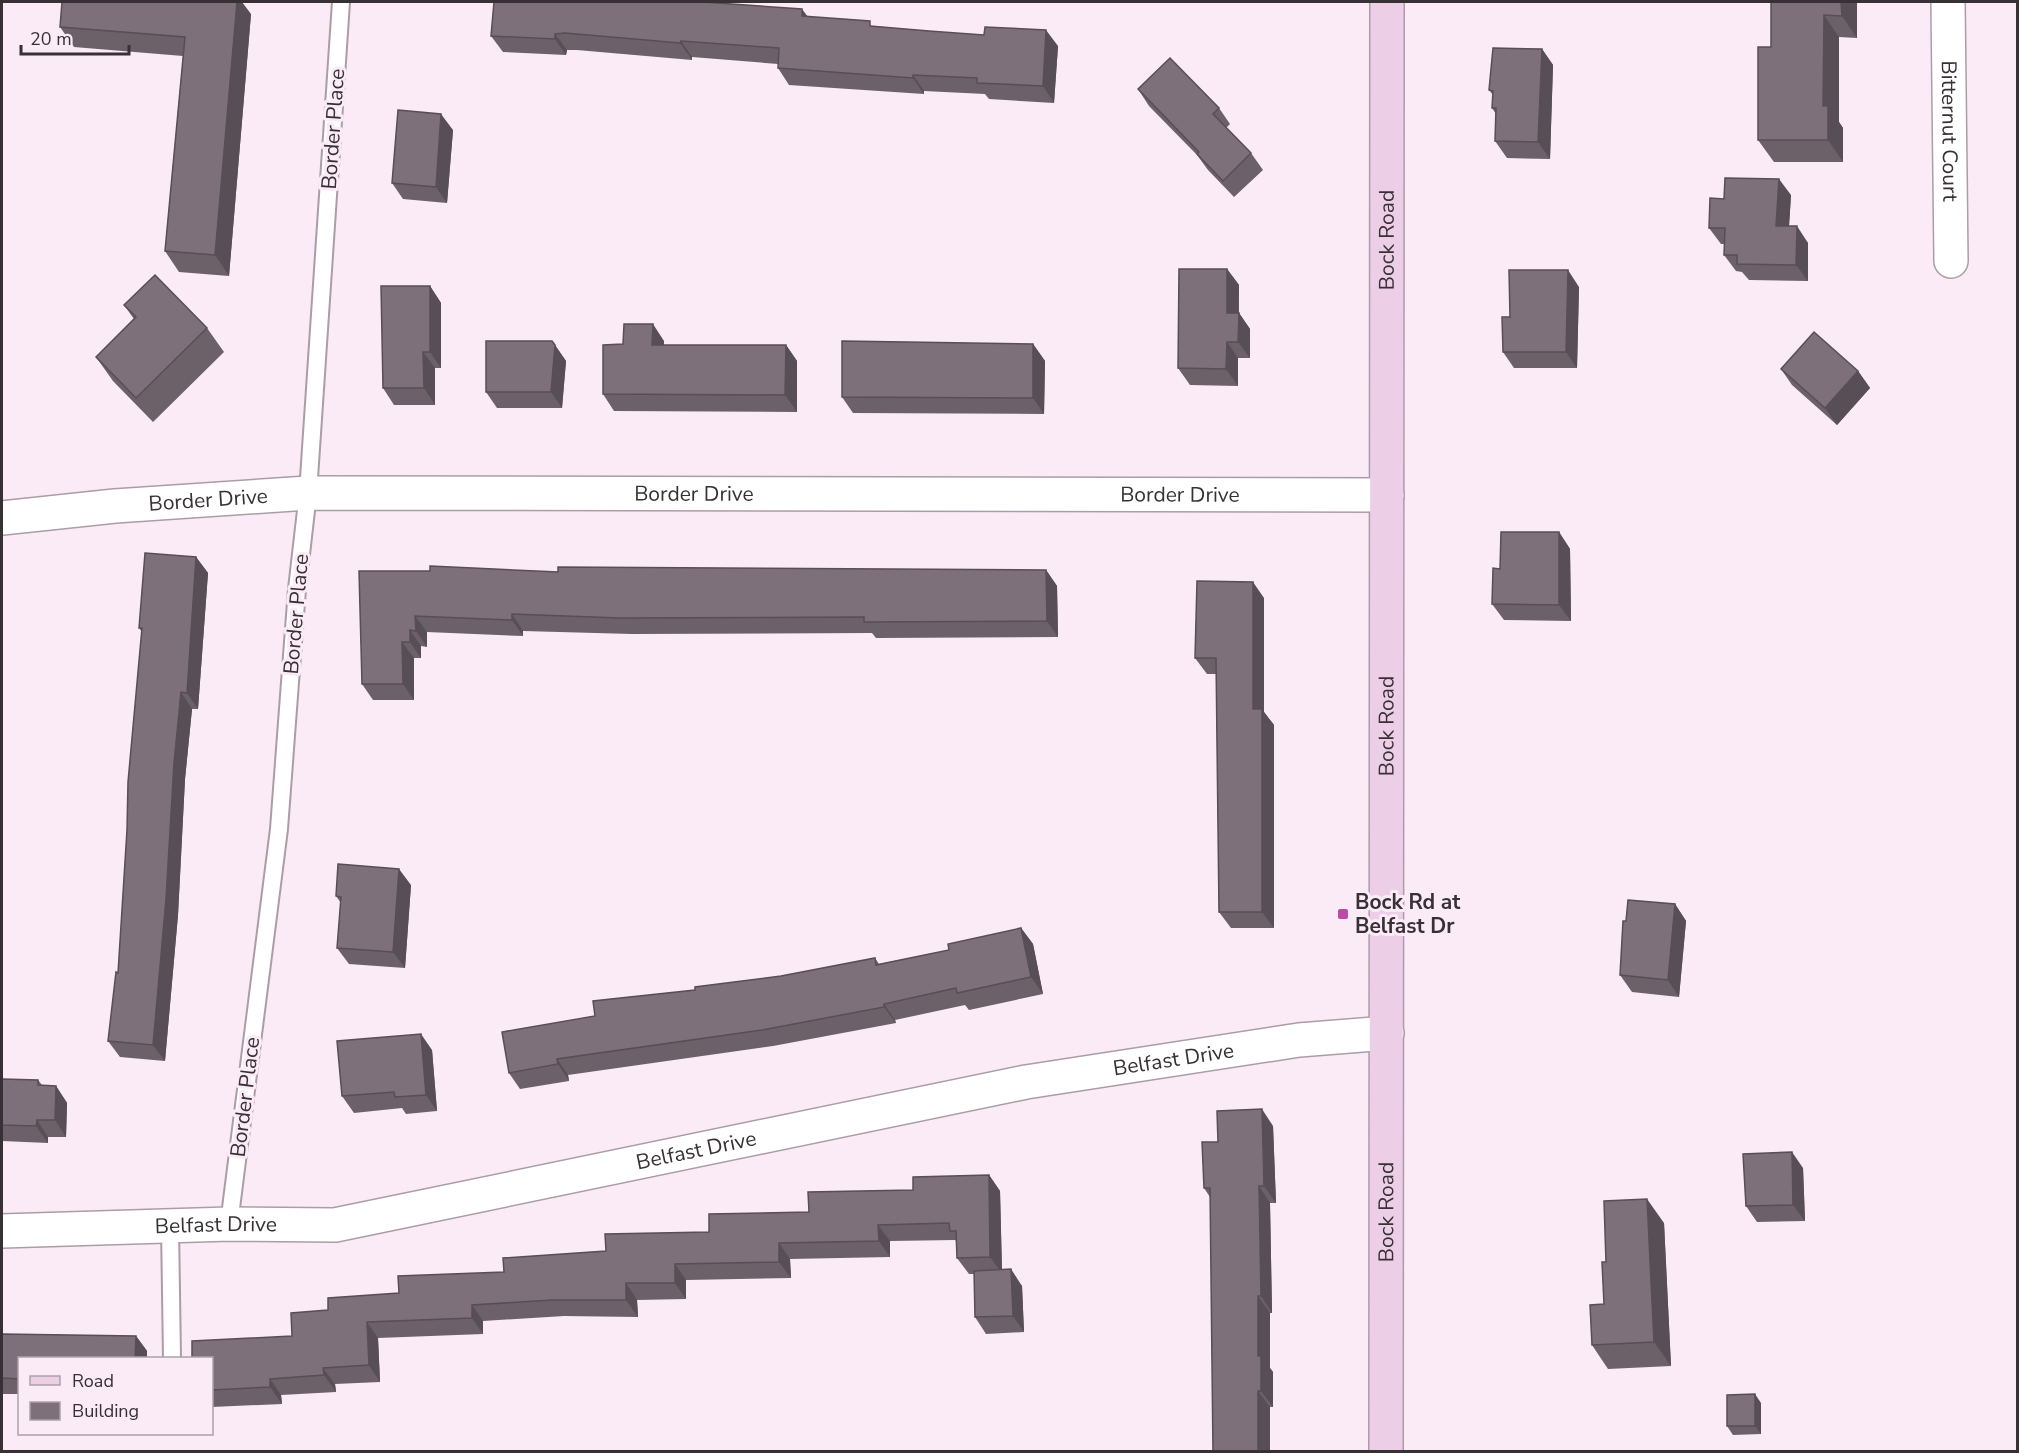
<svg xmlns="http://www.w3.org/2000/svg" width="2019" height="1453" viewBox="0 0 2019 1453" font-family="'Nunito Sans',sans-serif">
  <rect width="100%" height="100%" fill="#faebf6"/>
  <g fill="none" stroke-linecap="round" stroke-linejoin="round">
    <g stroke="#ab9da7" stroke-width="20">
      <g id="lane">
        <polyline points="229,1224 279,829 297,589 308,493 341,2"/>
        <polyline points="170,1226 172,1358"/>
      </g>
    </g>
    <g stroke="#ab9da7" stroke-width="36">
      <g id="street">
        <path id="s1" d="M1948,2L1951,261"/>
        <path id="s2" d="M2,518L115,506L308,493L1387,495"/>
        <path id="s3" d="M2,1231L229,1224L335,1225L1026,1082L1299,1040L1387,1033"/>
      </g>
    </g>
    <g stroke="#ab9da7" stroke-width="36">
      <g id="secondary">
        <path id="s4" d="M1386,1452L1387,2"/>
      </g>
    </g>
    <use href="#lane" stroke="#fff" stroke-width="16"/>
    <use href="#street" stroke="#fff" stroke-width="33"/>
    <use href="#secondary" stroke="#eccee6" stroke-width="33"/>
  </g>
  <g fill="#6c6069">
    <polygon points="1771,2 1857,2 1857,38 1839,37 1839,122 1843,128 1843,162 1774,162 1758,140 1771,47"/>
    <polygon points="251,14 229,276 179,272 165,251 183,56 74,47 60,27"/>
    <polygon points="808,17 874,26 1058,46 1054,103 989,99 985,94 924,91 924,94 789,85 778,68 778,64 692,57 692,60 577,50 567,50 566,55 503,52 491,36"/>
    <polygon points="1542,49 1553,65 1550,159 1507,158 1495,141 1496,114 1492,108 1493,95 1489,90"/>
    <polygon points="1138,89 1219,108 1230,124 1226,128 1251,153 1263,170 1234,197 1208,170 1197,155 1149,106"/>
    <polygon points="453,130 447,203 403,199 392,183"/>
    <polygon points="1791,195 1789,226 1808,243 1808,281 1749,280 1742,272 1736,271 1724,255 1725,244 1721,244 1709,228 1724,199"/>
    <polygon points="1227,269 1239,285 1239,313 1250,329 1250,358 1238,358 1238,386 1190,385 1178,368"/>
    <polygon points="430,286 441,303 441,368 435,368 435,405 394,405 383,388"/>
    <polygon points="1579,287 1577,368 1514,368 1503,352 1510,317"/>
    <polygon points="124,305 207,328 224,352 153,422 113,381 96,357 134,319"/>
    <polygon points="552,341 566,361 562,408 497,408 486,392"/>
    <polygon points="664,341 664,345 786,345 797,361 797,412 614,411 603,394 623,344"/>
    <polygon points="1033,344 1045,361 1044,414 853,413 842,397"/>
    <polygon points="1781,369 1858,371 1870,388 1837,425 1792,385"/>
    <polygon points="1559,532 1570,549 1571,621 1504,620 1492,604 1500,569"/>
    <polygon points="196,557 208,573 198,709 192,709 185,779 178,915 165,1061 120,1057 108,1041 118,973 142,632 139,628"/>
    <polygon points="1046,570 1057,586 1058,637 876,638 872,633 632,634 523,631 523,636 427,632 427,647 421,646 421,658 414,658 414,700 373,700 362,684 359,571 558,572"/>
    <polygon points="1264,598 1264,712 1274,725 1274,928 1231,928 1219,912 1216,674 1207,674 1195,658"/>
    <polygon points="411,885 405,968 349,964 337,948 341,903 336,896"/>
    <polygon points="1675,904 1686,921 1679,997 1632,992 1620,975 1626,921"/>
    <polygon points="1021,928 1033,944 1043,994 969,1010 965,1005 895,1020 896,1023 773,1046 568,1075 569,1081 520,1089 509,1073 595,1016 695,990 781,976 875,958 879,964 949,950"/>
    <polygon points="432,1050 437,1111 406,1114 402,1108 354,1113 342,1096"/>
    <polygon points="2,1079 38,1080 42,1085 56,1086 67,1103 66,1137 48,1137 48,1143 2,1141"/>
    <polygon points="1273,1126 1276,1203 1270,1203 1272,1313 1270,1313 1270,1368 1273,1372 1273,1407 1270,1407 1270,1452 1210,1197 1204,1188 1218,1142"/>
    <polygon points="1803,1168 1805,1221 1757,1222 1746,1206"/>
    <polygon points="989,1175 1000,1191 1002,1270 1022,1286 1024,1332 986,1334 975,1317 974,1274 969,1274 957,1258 957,1242 955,1240 890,1241 890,1257 790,1259 791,1278 686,1280 686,1299 637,1300 638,1317 564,1316 483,1321 483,1334 378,1338 380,1382 335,1384 336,1392 281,1395 282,1404 212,1407 212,1359 292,1336 328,1310 399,1293 504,1272 709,1232"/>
    <polygon points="1664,1223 1671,1366 1608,1369 1592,1345 1604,1304 1606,1262"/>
    <polygon points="2,1334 136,1336 147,1351 20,1359 20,1394 2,1394"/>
    <polygon points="1761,1403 1761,1434 1733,1435 1727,1426"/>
  </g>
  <g fill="#584e55">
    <polygon points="237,2 242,2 251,14 229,276 215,255"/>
    <polygon points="1841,2 1857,2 1857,38 1842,16"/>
    <polygon points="802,9 814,25 802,16"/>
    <polygon points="1824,15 1839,37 1839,122 1843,128 1843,162 1828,140 1823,106"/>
    <polygon points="1046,30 1058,46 1054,103 1043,86"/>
    <polygon points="555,34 567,50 566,55 555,39"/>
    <polygon points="681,41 692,57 692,60 680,43"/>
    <polygon points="1542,49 1553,65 1550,159 1538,142"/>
    <polygon points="913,75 924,91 924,94 913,78"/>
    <polygon points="441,114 453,130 447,203 436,187"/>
    <polygon points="1779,179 1791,195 1788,242 1776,226"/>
    <polygon points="1797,226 1808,243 1808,281 1796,265"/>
    <polygon points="1227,269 1239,285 1238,329 1227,313"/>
    <polygon points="1568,270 1579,287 1577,368 1566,352"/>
    <polygon points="430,286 441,303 441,368 430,352"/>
    <polygon points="1239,313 1250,329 1250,358 1238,342"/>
    <polygon points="653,324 664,341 664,362 652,345"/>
    <polygon points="1227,342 1238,358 1238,386 1226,369"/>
    <polygon points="1033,344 1045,361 1044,414 1033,398"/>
    <polygon points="555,345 566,361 562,408 551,392"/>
    <polygon points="786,345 797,361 797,412 785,395"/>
    <polygon points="423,352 435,368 435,405 424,388"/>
    <polygon points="1858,371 1870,388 1837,425 1825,408"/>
    <polygon points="1559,532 1570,549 1571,621 1559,605"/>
    <polygon points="196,557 208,573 198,709 187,693"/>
    <polygon points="1046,570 1057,586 1058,637 1047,621"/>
    <polygon points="1253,582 1264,598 1264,712 1274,725 1274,928 1262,912 1253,709"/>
    <polygon points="512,614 523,631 523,636 512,620"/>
    <polygon points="415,616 427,632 427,647 416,631"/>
    <polygon points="410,630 421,646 421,658 410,642"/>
    <polygon points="402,642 414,658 414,700 403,684"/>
    <polygon points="181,692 192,709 185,779 178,915 165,1061 153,1045 174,763"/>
    <polygon points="399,869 411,885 405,968 393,952"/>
    <polygon points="1675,904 1686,921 1679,997 1668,980"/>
    <polygon points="1021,928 1033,944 1043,994 1031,977"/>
    <polygon points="884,1004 895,1020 896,1023 884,1007"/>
    <polygon points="421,1034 432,1050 437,1111 426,1095"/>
    <polygon points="557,1059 568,1075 569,1081 558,1064"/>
    <polygon points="56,1086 67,1103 66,1137 55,1120"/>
    <polygon points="1262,1109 1273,1126 1276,1203 1264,1186"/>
    <polygon points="37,1120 48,1137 48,1143 36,1126"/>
    <polygon points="1792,1152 1803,1168 1805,1221 1793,1205"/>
    <polygon points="989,1175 1000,1191 1002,1273 990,1257"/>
    <polygon points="1259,1186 1270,1203 1272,1313 1261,1296"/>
    <polygon points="1647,1199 1664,1223 1671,1366 1654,1342"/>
    <polygon points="878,1225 890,1241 890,1257 879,1241"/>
    <polygon points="779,1243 790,1259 791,1278 779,1262"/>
    <polygon points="675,1264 686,1280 686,1299 675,1283"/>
    <polygon points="1011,1269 1022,1286 1024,1332 1013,1316"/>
    <polygon points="626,1283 637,1300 638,1317 626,1300"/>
    <polygon points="1258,1296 1270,1313 1270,1368 1273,1372 1273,1407 1261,1391 1258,1356"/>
    <polygon points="472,1305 483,1321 483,1334 472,1318"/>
    <polygon points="367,1322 378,1338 380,1382 369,1365"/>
    <polygon points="136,1336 147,1351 147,1359 135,1359"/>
    <polygon points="323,1368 335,1384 336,1392 324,1375"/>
    <polygon points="270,1379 281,1395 282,1404 270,1387"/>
    <polygon points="1258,1391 1270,1407 1270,1452 1260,1452 1258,1449"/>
    <polygon points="1755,1394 1761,1403 1761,1434 1755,1426"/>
  </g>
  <g fill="#7d707a" stroke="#584e55" stroke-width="1.5">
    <polygon points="62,2 237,2 215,255 165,251 185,37 60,27"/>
    <polygon points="494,2 703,2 802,9 802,16 870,21 870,26 929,31 984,35 985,27 1046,30 1043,86 977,83 977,78 913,75 913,78 778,68 779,48 681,41 680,43 565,33 555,34 555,39 491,36"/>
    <polygon points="1771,2 1841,2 1842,16 1824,15 1823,106 1828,106 1828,140 1758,140 1758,47 1771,47"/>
    <polygon points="1493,48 1542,49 1538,142 1495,141 1496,108 1492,108 1493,91 1489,90"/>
    <polygon points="1170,58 1219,108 1213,114 1251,153 1223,181 1197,154 1199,152 1138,89"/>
    <polygon points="398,110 441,114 436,187 392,183"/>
    <polygon points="1725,178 1779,179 1776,226 1797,226 1796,265 1737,264 1737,255 1724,255 1725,228 1709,228 1710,198 1724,199"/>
    <polygon points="1179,269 1227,269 1227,313 1239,313 1238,342 1227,342 1226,369 1178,368"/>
    <polygon points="1509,270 1568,270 1566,352 1503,352 1502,317 1510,317"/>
    <polygon points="155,275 207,328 136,398 96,357 136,317 124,305"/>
    <polygon points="381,286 430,286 430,352 423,352 424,388 383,388"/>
    <polygon points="624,324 653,324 652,345 786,345 785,395 603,394 603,345 623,344"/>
    <polygon points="1814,332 1858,371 1825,408 1781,369"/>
    <polygon points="486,341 552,341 555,345 551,392 486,392"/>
    <polygon points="842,341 1033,344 1033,398 842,397"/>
    <polygon points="1501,532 1559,532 1559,605 1492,604 1493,568 1500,569"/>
    <polygon points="145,553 196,557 187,693 181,692 174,763 166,899 153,1045 108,1041 116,972 118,973 127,830 128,782 142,628 139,628"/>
    <polygon points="430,566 558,572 558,567 1046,570 1047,621 864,622 864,617 620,618 512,614 512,620 415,616 416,631 410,630 410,642 402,642 403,684 362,684 359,571 430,571"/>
    <polygon points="1197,581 1253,582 1253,709 1262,709 1262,912 1219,912 1216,658 1195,658"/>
    <polygon points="338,864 399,869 393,952 337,948 341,897 336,896"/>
    <polygon points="1628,900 1675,904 1668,980 1620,975 1623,921 1626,921"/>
    <polygon points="1021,928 1031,977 957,993 956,988 884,1004 884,1007 762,1030 557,1059 558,1064 509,1073 502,1032 595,1016 593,1001 695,990 695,987 781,976 875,958 876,965 949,950 948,944"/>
    <polygon points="421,1034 426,1095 395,1097 394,1092 342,1096 337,1041"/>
    <polygon points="2,1079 38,1080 38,1085 56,1086 55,1120 37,1120 36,1126 2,1125"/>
    <polygon points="1262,1109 1264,1186 1259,1186 1261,1296 1258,1296 1258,1356 1261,1356 1261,1391 1258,1391 1258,1449 1261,1449 1261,1452 1213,1452 1210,1188 1204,1188 1202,1142 1218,1142 1217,1111"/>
    <polygon points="1792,1152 1793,1205 1746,1206 1743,1154"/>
    <polygon points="989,1175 990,1257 957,1258 956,1231 950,1231 949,1223 878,1225 879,1241 779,1243 779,1262 675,1264 675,1283 626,1283 626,1300 552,1300 472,1305 472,1318 367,1322 369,1365 323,1368 324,1375 270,1379 270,1387 212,1390 212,1359 192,1359 192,1341 292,1336 291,1313 328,1310 328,1298 399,1293 398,1276 504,1272 503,1258 606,1251 605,1234 709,1232 709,1214 809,1212 808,1192 913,1190 913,1177"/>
    <polygon points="1647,1199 1654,1342 1592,1345 1590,1305 1604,1304 1602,1262 1606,1262 1604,1201"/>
    <polygon points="1011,1269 1013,1316 975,1317 974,1271"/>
    <polygon points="2,1334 136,1336 135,1359 20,1359 20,1379 2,1378"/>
    <polygon points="1755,1394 1755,1426 1727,1426 1727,1395"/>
  </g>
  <rect fill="#bb4ba8" stroke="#faebf6" stroke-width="2" x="1337" y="908" width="12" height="12" rx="3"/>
  <g text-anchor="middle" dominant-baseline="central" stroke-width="6" stroke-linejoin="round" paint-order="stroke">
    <g font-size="21" fill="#373135" stroke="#faebf6">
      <text transform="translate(333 129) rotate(-86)">Border Place</text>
      <text stroke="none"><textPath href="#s1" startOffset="129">Bitternut Court</textPath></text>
      <text stroke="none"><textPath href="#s4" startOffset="1212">Bock Road</textPath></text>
      <text stroke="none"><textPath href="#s2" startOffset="693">Border Drive</textPath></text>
      <text stroke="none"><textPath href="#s2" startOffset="1179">Border Drive</textPath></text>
      <text stroke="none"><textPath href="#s2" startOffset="207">Border Drive</textPath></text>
      <text transform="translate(296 614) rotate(-85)">Border Place</text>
      <text stroke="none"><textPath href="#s4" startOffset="726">Bock Road</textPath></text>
      <text stroke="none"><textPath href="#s3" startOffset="1188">Belfast Drive</textPath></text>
      <text transform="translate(245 1097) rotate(-83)">Border Place</text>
      <text stroke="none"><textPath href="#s3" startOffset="702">Belfast Drive</textPath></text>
      <text stroke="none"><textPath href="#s4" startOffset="240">Bock Road</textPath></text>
      <text stroke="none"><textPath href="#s3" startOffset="214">Belfast Drive</textPath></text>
    </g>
    <g font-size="21" font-weight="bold" fill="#373135" stroke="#faebf6" text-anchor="start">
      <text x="1355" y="902">Bock Rd at<tspan x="1355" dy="24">Belfast Dr</tspan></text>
    </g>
  </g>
  <rect width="2019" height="1453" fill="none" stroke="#373135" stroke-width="6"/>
  <rect x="18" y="1357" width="195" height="78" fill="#faebf6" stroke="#aca1a9" stroke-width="1.5"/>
  <rect x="30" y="1376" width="30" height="9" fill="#eccee6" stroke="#aca1a9" stroke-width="1.5"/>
  <text x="72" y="1387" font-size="18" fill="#373135">Road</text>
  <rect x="30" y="1402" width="30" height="18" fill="#7d707a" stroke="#aca1a9" stroke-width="1.5"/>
  <text x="72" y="1417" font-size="18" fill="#373135">Building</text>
  <path d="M21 45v9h108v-9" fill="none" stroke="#373135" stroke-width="3"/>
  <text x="30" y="45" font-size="18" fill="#373135" stroke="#faebf6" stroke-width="4.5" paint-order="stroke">20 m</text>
</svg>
